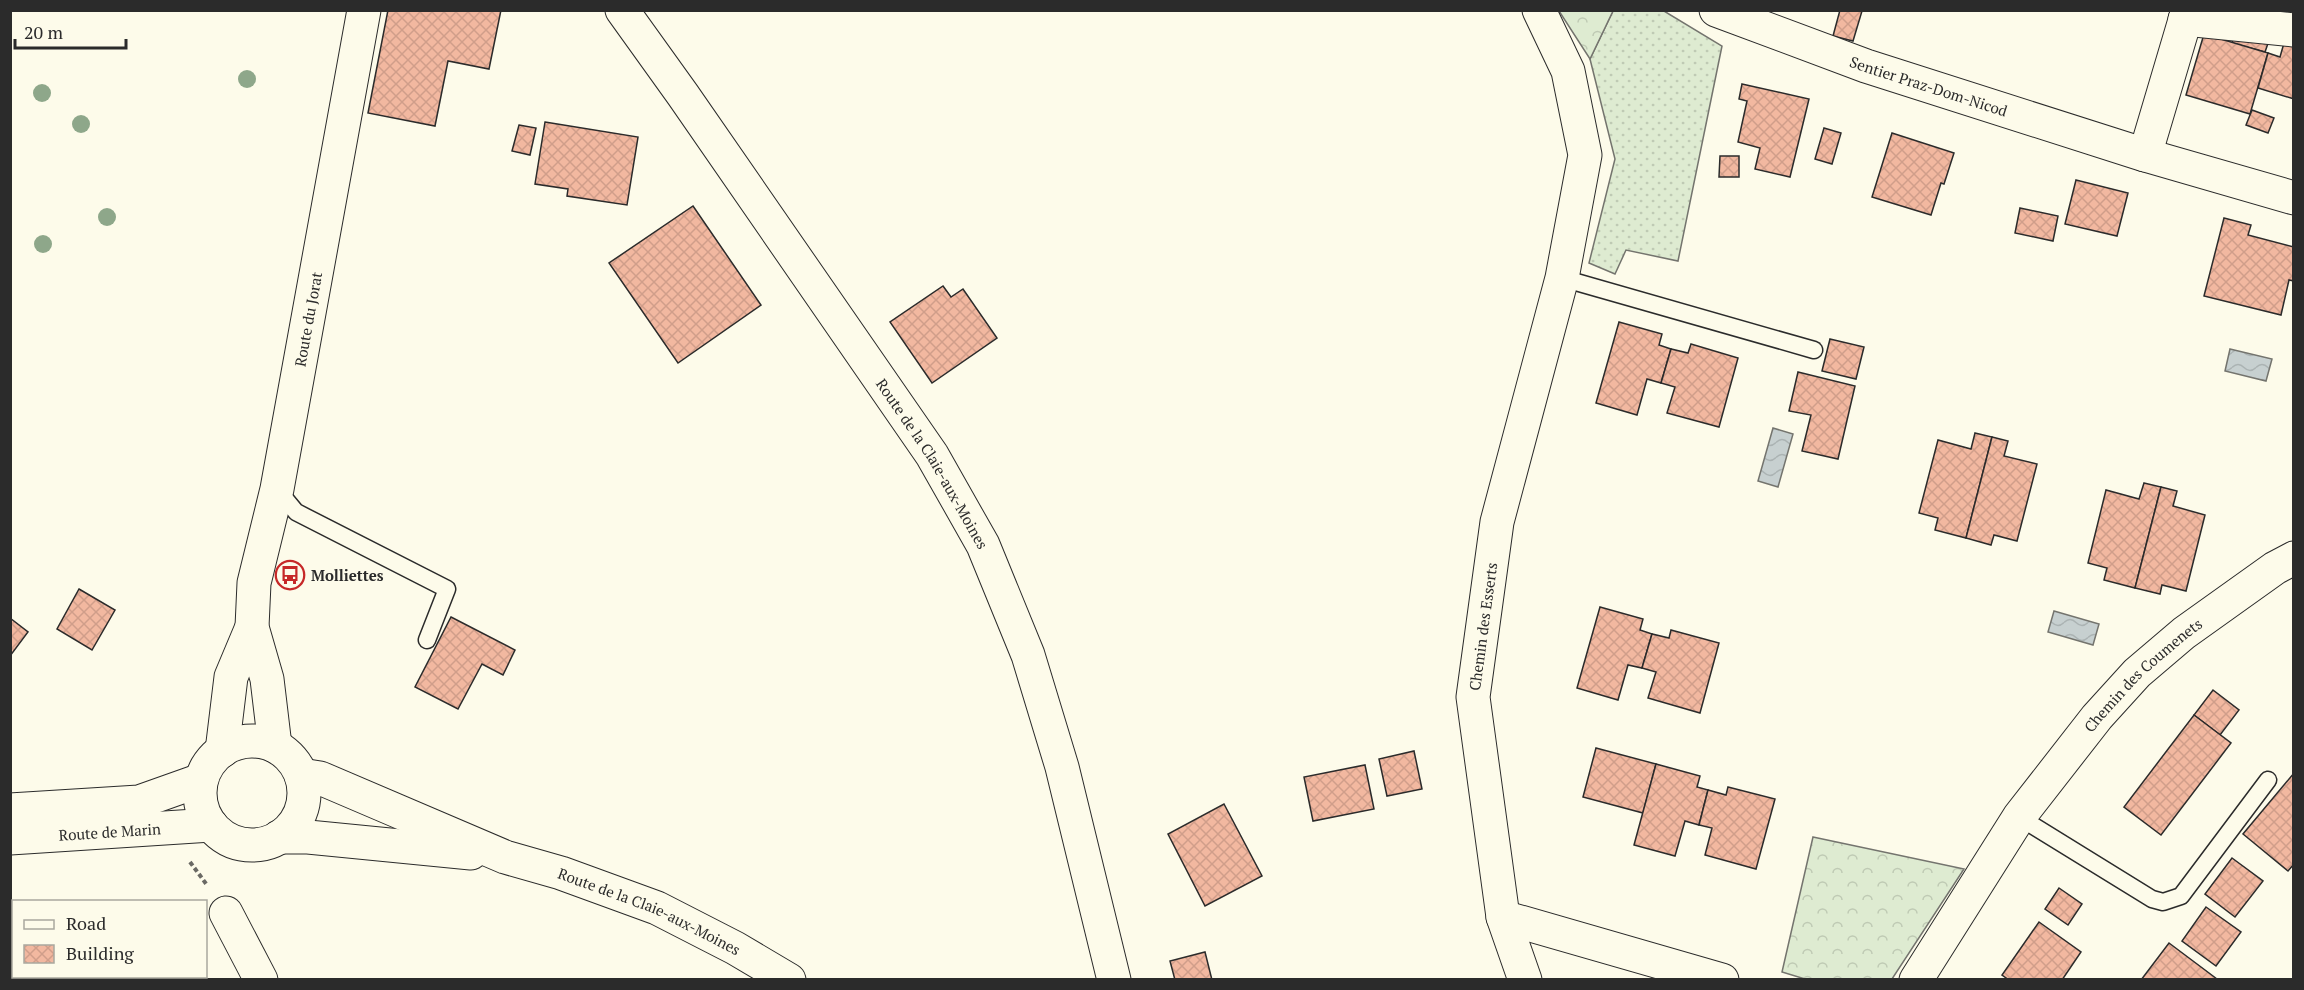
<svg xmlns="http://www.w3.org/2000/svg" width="2304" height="990" viewBox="0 0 2304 990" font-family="'PT Serif',serif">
  <defs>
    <pattern id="grass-dots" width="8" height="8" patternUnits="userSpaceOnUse" patternTransform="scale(1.5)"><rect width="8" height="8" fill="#deebd1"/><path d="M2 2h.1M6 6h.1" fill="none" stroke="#bfcab4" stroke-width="1.8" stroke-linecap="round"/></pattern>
    <pattern id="forest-crowns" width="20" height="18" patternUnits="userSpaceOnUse" patternTransform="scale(1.5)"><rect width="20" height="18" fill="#deebd1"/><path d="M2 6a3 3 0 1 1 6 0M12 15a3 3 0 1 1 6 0" fill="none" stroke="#bfcab4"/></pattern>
    <pattern id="water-waves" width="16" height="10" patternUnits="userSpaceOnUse" patternTransform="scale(1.5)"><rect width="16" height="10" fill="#c7d0d0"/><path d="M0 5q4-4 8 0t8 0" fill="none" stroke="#abb3b3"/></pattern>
    <pattern id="building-cross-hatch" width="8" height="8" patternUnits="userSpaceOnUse" patternTransform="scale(1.5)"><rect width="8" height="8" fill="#f2b8a0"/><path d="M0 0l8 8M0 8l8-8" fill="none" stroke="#d09e8a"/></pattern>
  </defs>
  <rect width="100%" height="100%" fill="#fdfbea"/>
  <polygon fill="url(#grass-dots)" stroke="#74746e" stroke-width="1.5" points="1613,11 1664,11 1722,46 1678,261 1626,250 1615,274 1589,263 1615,159 1590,59"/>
  <g fill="url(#forest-crowns)" stroke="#74746e" stroke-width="1.5">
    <polygon points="1559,11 1613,11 1590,59"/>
    <polygon points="1813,837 1964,869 1892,979 1805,979 1782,972"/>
  </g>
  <g fill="url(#water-waves)" stroke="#74746e" stroke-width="1.5">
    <polygon points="2230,349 2272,359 2266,381 2225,371"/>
    <polygon points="1773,428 1793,434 1778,487 1758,481"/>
    <polygon points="2054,611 2099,624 2093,645 2048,632"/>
  </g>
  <g fill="url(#building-cross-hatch)" stroke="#2b2b2b" stroke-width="1.5">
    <polygon points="388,10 501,10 489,69 448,61 435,126 368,113"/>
    <polygon points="1840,10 1862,11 1853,41 1833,36"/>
    <polygon points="2240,16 2275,23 2265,52 2232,43"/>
    <polygon points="2204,34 2268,53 2250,114 2186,95"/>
    <polygon points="2286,36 2294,38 2294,99 2258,88 2268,53 2280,57"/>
    <polygon points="1742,84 1809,99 1790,177 1755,169 1760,148 1738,142 1747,101 1739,99"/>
    <polygon points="2252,110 2274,118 2268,133 2246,125"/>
    <polygon points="545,122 638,137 627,205 567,196 568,189 535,184"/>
    <polygon points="519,125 536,128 530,155 512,151"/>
    <polygon points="1824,128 1841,133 1832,164 1815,159"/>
    <polygon points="1892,133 1954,153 1944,184 1941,183 1931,215 1872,197"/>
    <polygon points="1720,156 1739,156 1739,177 1719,177"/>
    <polygon points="2076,180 2128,193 2117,236 2065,224"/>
    <polygon points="693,206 761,305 678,363 609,263"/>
    <polygon points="2020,208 2058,216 2053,241 2015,233"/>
    <polygon points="2224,218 2251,225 2248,235 2294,247 2294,281 2289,280 2281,315 2204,296"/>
    <polygon points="943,286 951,297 963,289 997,338 932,383 890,322"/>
    <polygon points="1619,322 1662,334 1659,345 1671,349 1661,383 1647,379 1637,415 1596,403"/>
    <polygon points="1830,339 1864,347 1856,379 1822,371"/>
    <polygon points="1691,344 1738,358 1719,427 1667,413 1675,387 1661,383 1671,349 1688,353"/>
    <polygon points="1798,372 1855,386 1838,459 1802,451 1811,415 1789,411"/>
    <polygon points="1975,433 1992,437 1966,538 1935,530 1938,518 1919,513 1938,440 1971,449"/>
    <polygon points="1992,437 2008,441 2004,456 2037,464 2017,541 1994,535 1991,545 1966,538"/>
    <polygon points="2144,483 2161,487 2135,588 2104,580 2107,568 2088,563 2106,490 2139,499"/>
    <polygon points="2161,487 2177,491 2173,506 2205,515 2186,591 2162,585 2160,594 2135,588"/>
    <polygon points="79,589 115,610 92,650 57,629"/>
    <polygon points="1600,607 1643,619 1640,630 1652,634 1642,668 1628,665 1618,700 1577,688"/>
    <polygon points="451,617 515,650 503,675 482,664 458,709 415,687"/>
    <polygon points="10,618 28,632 10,656"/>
    <polygon points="1671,630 1719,643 1700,713 1648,698 1656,672 1642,668 1652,634 1669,638"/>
    <polygon points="2213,690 2239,710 2220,735 2194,715"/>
    <polygon points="2194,715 2231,743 2161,835 2124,807"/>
    <polygon points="1596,748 1656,764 1643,813 1583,797"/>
    <polygon points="1414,751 1422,789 1387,796 1379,759"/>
    <polygon points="1656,764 1700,776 1697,787 1708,790 1699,825 1685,821 1675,856 1634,845"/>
    <polygon points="1365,765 1374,809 1313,821 1304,777"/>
    <polygon points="2294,773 2294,864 2288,871 2243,834"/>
    <polygon points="1728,787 1775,799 1756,869 1705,855 1712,828 1699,825 1708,790 1726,795"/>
    <polygon points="1224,804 1262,876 1205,906 1168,834"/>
    <polygon points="2232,858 2263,881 2235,917 2205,894"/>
    <polygon points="2059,888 2082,904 2068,925 2045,909"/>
    <polygon points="2206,907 2241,932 2216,966 2182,941"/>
    <polygon points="2039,922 2081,952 2062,980 2009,980 2002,975"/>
    <polygon points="2169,943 2217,979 2216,980 2141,980"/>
    <polygon points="1205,952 1212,980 1175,980 1170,961"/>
  </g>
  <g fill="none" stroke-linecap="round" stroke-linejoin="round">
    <g stroke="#2b2b2b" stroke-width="19">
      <g id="service">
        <polyline points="1562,278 1814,350"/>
        <polyline points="277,489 296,512 447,589 427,640"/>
        <polyline points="2019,817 2152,899 2163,902 2181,896 2268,780"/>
      </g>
    </g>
    <g stroke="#2b2b2b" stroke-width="35">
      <g id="minor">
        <path id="s1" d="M622,10L683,95L932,455L983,545L1028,655L1062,767L1114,980"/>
        <path id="s2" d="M1716,10L1866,66L2145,155L2294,198"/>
        <polyline points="2185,19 2294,30"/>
        <polyline points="2145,155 2188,10"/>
        <polyline points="226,913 261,980"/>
        <polyline points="1503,917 1722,980"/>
        <path id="s3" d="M1525,980L1503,917L1473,697L1497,522L1562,278L1585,155L1568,71L1539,10"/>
        <path id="s4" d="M1916,980L2019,817L2097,717L2137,673L2184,633L2275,568L2294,558"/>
      </g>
    </g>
    <g stroke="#2b2b2b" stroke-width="35">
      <g id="tertiary">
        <path id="s5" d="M275,746L267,679L252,627L254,583L277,489L364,10"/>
        <polyline points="222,751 231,677 252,627"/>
      </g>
    </g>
    <g stroke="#2b2b2b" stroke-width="35">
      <g id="secondary">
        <circle cx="252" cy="793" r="52"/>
        <path id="s6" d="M301,775L320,778L505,857L561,873L657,908L735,948L789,980"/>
        <polyline points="10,810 139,802 201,780"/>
        <polyline points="279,837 308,837 471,853"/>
        <path id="s7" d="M10,838L211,825"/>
      </g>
    </g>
    <polyline stroke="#6a6964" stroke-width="4" stroke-dasharray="4.5 3" stroke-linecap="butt" points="190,862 207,885"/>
    <use href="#service" stroke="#fdfbea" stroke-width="16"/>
    <use href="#minor" stroke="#fdfbea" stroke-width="33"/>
    <use href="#tertiary" stroke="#fdfbea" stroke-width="33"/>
    <use href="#secondary" stroke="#fdfbea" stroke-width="33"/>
  </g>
  <g fill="#8ea78a">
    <circle cx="247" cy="79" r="9"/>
    <circle cx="42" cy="93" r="9"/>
    <circle cx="81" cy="124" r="9"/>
    <circle cx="107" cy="217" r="9"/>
    <circle cx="43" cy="244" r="9"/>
  </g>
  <defs>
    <g id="bus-ring" transform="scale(1.5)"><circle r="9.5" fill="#fdfbea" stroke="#c62828" stroke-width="1.5"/><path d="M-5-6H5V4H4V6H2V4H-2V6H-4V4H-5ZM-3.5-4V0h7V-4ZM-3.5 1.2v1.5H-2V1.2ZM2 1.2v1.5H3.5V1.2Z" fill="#c62828"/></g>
  </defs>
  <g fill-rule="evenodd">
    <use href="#bus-ring" x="290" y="575"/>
  </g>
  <g text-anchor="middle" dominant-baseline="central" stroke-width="4.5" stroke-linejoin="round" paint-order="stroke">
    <g font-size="15" fill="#2b2b2b" stroke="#fdfbea">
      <text stroke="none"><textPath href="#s2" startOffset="226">Sentier Praz-Dom-Nicod</textPath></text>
      <text stroke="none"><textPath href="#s5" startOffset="435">Route du Jorat</textPath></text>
      <text stroke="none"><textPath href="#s1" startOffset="550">Route de la Claie-aux-Moines</textPath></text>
      <text stroke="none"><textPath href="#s3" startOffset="360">Chemin des Esserts</textPath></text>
      <text stroke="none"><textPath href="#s4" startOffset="382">Chemin des Coumenets</textPath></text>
      <text stroke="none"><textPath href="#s7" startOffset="100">Route de Marin</textPath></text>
      <text stroke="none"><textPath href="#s6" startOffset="375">Route de la Claie-aux-Moines</textPath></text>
    </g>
    <g font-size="15" font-weight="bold" fill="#2b2b2b" stroke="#fdfbea" text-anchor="start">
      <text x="311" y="575">Molliettes</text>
    </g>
  </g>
  <rect width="2304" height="990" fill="none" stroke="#2b2b2b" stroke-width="24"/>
  <rect x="12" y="900" width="195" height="78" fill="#fdfbea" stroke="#a9a89e" stroke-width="1.5"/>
  <rect x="24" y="920" width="30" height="9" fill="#fdfbea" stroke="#a9a89e" stroke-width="1.5"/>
  <text x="66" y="930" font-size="18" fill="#2b2b2b">Road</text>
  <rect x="24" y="945" width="30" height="18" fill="url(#building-cross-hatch)" stroke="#a9a89e" stroke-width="1.5"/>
  <text x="66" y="960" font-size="18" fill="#2b2b2b">Building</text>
  <path d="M15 39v9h111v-9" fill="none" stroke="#2b2b2b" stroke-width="3"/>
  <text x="24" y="39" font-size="18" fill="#2b2b2b" stroke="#fdfbea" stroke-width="4.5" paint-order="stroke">20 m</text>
</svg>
